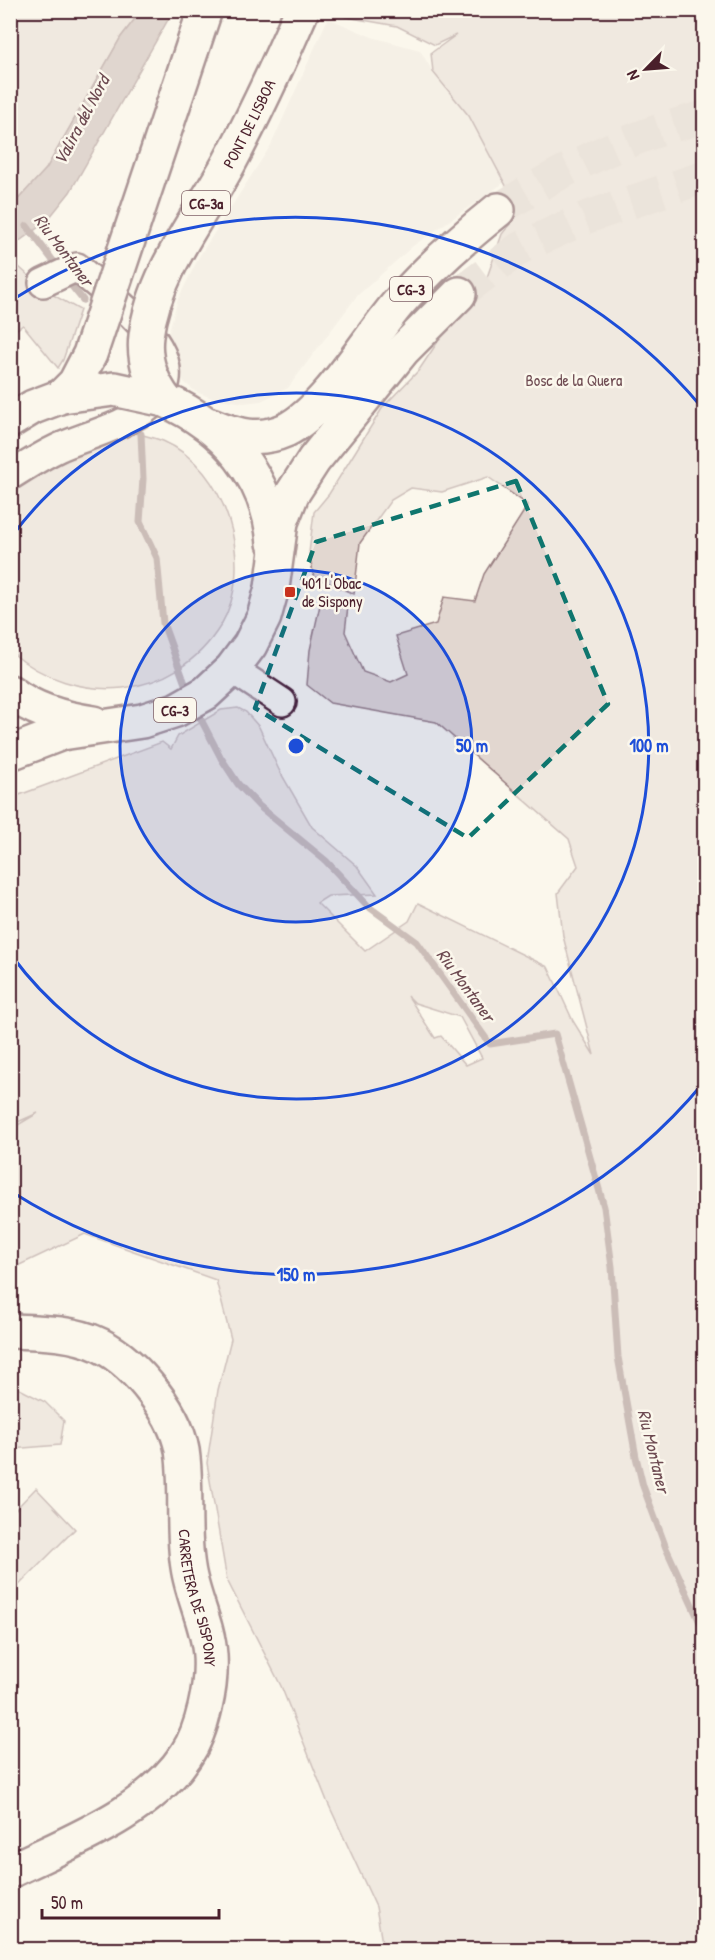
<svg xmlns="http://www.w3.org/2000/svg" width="715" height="1960" viewBox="0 0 715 1960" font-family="'Patrick Hand',sans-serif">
  <rect width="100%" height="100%" fill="#fbf7ec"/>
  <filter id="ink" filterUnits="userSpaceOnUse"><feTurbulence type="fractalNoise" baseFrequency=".0167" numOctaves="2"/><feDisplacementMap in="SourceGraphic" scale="12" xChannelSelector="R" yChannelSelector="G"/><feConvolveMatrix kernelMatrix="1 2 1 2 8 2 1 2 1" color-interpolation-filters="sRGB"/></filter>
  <g filter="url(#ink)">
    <polygon fill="#eee7de" points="328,18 372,37 420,50 433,72 469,116 505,182 413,246 357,296 288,388 261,401 244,403 212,398 196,392 184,382 175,370 168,352 169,331 178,299 200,255 271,145"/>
    <g fill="#e2d7d0" stroke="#967b7e" stroke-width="1.5" fill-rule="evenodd">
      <polygon points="11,11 141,11 121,37 46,169 11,207"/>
      <path d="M332,11H704V1949H383L376,1907L327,1801L281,1686L227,1580L207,1463L218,1390L231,1339L216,1280L85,1234L11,1269V1129L38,1113L11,1125V801L14,797L162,742L171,749L178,736L221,710L238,708L246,712L259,727L279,770L312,827L357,866L377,894L328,896L317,903L365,951L409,921L418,903L548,967L573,1021L594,1055L563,936L558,893L578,866L569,839L436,722L330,703L307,685L310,650L322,596L348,606L345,632L363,672L391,682L408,674L396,636L436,624L444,597L475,601L484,574L528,505L488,477L442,492L411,488L391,500L360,543L354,594L314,577L309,553L314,512L329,494L383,407L419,370L447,328L484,286L502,234L520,212L469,116L433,72L431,53L456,35L435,45L397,26L346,17ZM408,996L415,1003L460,1017L482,1058L466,1065L441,1036L435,1038Z"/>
      <polygon points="10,259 46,291 80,310 63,360 58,368 23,325 11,333"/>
      <path d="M132,432C142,435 153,437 163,441C227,468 256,566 221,625C174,702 76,707 11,652V470Z"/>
      <polygon points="10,1384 45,1402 64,1421 60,1445 11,1449"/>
      <polygon points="36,1488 75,1529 11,1593 11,1514"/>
    </g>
    <polygon fill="#bfadaa" stroke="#907477" stroke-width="1.5" points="141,11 173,11 70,192 46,222 11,247 11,207 46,169 121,37"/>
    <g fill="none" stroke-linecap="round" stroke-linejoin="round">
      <g stroke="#907477" stroke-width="7">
        <polyline points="27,226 60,270"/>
        <polyline points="66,279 83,300"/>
        <polyline points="141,434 143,479 140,522 157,558 163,623 188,692"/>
        <polyline points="195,708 221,758 238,784 259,806 326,861 369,907 417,942 490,1044 555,1034 604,1207 612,1267 618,1357 636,1457 643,1486 666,1548 704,1631"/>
      </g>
      <g stroke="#d8ccc5" stroke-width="33" stroke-dasharray="33 16" stroke-linecap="butt">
        <path d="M498,210C566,167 627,137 704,117"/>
        <polyline points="459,294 520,248 585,218 704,177"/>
      </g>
      <g stroke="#4a1f2b" stroke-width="32">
        <g id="minor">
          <path d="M10,476C26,466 41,456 58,448C99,429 195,412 158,347C142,318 101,289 77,267L43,283"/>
          <polyline points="232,669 282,702"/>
        </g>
      </g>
      <g stroke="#4a1f2b" stroke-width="38">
        <g id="major">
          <path id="s1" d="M10,1331C39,1332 73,1332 100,1345C136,1363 180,1417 183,1458C187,1494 182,1531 188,1567C192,1596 208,1625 210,1655C212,1685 203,1730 186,1755C148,1813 71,1841 10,1871"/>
        </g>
      </g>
      <g stroke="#4a1f2b" stroke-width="38">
        <g id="highway">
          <path d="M165,400C225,427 268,476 274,543"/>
          <polyline points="10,421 33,407 62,396"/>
          <path d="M211,425C237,436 259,442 286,430C327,410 369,336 401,300C431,266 463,238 498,210"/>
          <path d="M10,692C34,711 64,719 94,723"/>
          <polyline points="10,753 62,733 142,721 176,710 206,693 232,669 250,645 264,617 272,588 281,522 292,494 314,460 403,350 459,294"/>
        </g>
      </g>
      <use href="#minor" stroke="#fbf7ec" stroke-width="27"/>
      <use href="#major" stroke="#fbf7ec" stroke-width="33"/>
      <use href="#highway" stroke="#fbf7ec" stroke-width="33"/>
      <g stroke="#4a1f2b" stroke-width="38" stroke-linecap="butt">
        <g id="highway-bridge">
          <polyline points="62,396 75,383 90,354 205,10"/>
          <polyline points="62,396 114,389 165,400"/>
          <path id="s2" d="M165,400C151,381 143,360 146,336C154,273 199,218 229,163C256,113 279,63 302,10"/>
        </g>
      </g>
      <use href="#highway-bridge" stroke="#fbf7ec" stroke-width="33"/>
    </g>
  </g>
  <path d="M0 0H715V1960H0ZM516,481L608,704L468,838L255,708L316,542Z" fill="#fbf7ec" fill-opacity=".55" fill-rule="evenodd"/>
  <path fill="none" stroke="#0f766e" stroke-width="4.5" stroke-dasharray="12 8" stroke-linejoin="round" d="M516,481L608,704L468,838L255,708L316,542Z"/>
  <circle cx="296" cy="746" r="176" fill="#1d4ed8" fill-opacity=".12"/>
  <g fill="none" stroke="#1d4ed8" stroke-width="3">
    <circle cx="296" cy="746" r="176"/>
    <path d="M12 536A353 353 0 1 1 12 956"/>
    <path d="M704 1082A529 529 0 0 1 12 1192M12 300A529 529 0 0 1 704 410"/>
  </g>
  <rect fill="#c8321e" stroke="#fbf7ec" stroke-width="2" x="284" y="586" width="12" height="12" rx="3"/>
  <g text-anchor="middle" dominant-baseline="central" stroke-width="5" stroke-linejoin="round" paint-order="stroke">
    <g fill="#fbf7ec" stroke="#7f6065" stroke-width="1.5">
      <rect x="182" y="191" width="48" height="24" rx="4.5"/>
      <rect x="390" y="277" width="42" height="24" rx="4.5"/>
      <rect x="154" y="698" width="42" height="24" rx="4.5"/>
    </g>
    <g font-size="15" font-weight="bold" fill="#4a1f2b">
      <text x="206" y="203">CG-3a</text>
      <text x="411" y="289">CG-3</text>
      <text x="175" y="710">CG-3</text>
    </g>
    <g font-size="16" fill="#4a1f2b" stroke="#fbf7ec">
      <text stroke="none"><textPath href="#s2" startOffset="306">PONT DE LISBOA</textPath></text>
      <text stroke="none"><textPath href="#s1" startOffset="378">CARRETERA DE SISPONY</textPath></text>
    </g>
    <g font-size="16" fill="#704d54" stroke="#fbf7ec">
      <text x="574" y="380">Bosc de la Quera</text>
    </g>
    <g font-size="16" fill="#4a1f2b" stroke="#fbf7ec" text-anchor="start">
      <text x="302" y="583">401 L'Obac<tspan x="302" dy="18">de Sispony</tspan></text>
    </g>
    <g font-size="18" font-style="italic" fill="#6d4a51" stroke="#fbf7ec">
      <text transform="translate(81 120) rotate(-62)">Valira del Nord</text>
      <text transform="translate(64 250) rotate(53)">Riu Montaner</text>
      <text transform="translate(466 985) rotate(54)">Riu Montaner</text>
      <text transform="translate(654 1451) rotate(76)">Riu Montaner</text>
    </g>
  </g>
  <circle cx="296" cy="746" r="9" fill="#1d4ed8" stroke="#fbf7ec" stroke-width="3"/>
  <g font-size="18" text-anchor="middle" font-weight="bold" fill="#1d4ed8" stroke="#fbf7ec" stroke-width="5" stroke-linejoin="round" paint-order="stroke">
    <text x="472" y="752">50 m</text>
    <text x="649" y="752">100 m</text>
    <text x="296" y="1281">150 m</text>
  </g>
  <rect width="715" height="1960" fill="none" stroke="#fbf7ec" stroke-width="36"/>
  <rect x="18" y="18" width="679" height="1924" fill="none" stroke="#4a1f2b" stroke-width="2" filter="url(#ink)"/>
  <g transform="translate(646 69) rotate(245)" stroke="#fbf7ec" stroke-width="4.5" paint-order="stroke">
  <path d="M0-4.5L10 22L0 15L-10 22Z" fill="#4a1f2b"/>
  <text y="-9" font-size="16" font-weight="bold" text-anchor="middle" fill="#4a1f2b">N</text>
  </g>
  <path d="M42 1909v9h177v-9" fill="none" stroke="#4a1f2b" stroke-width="3"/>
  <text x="51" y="1909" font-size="18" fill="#4a1f2b" stroke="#fbf7ec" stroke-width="4.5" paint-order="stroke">50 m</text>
</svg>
